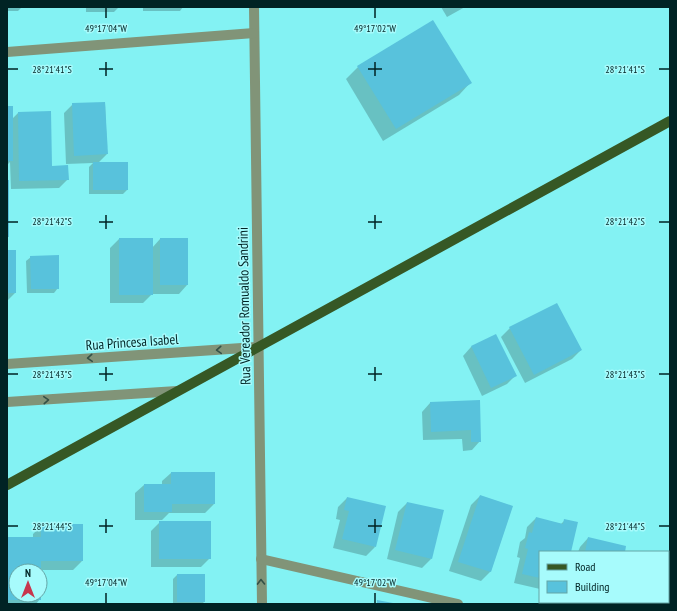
<svg xmlns="http://www.w3.org/2000/svg" width="677" height="611" viewBox="0 0 677 611" font-family="'PT Sans Narrow',sans-serif">
  <rect width="100%" height="100%" fill="#83f2f3"/>
  <g fill="#0003" fill-rule="evenodd">
    <polygon points="7,7 22,7 18,11 7,11"/>
    <polygon points="27,7 66,7 65,8 27,8"/>
    <polygon points="86,7 119,7 114,12 86,12"/>
    <polygon points="143,7 183,7 180,11 143,11"/>
    <polygon points="441,7 465,7 447,17"/>
    <polygon points="358,67 471,82 459,95 383,141 346,79"/>
    <polygon points="105,103 107,154 98,163 127,190 123,194 89,194 89,167 93,163 66,164 64,113 73,104"/>
    <polygon points="7,107 12,119 18,113 51,167 68,179 59,188 11,189 10,162 7,165"/>
    <polygon points="119,239 152,239 152,248 160,239 187,285 179,294 152,294 143,303 110,303 110,248"/>
    <polygon points="7,251 15,293 7,301"/>
    <polygon points="31,257 58,288 54,293 27,293 26,261"/>
    <polygon points="510,328 581,350 572,359 525,383 501,337"/>
    <polygon points="496,336 516,375 507,384 482,396 463,356 471,347"/>
    <polygon points="479,401 480,441 472,450 463,451 462,439 423,440 422,412 430,403"/>
    <polygon points="171,473 214,473 214,504 205,513 169,513 162,520 135,520 135,493 144,485 162,485 162,481"/>
    <polygon points="480,496 511,506 490,572 481,581 449,571 471,505"/>
    <polygon points="347,498 375,547 366,556 333,548 340,520 336,519 338,507"/>
    <polygon points="407,503 431,559 422,568 387,559 398,512"/>
    <polygon points="536,518 561,524 565,520 570,552 540,552 540,589 514,583 520,558 517,557 520,542 525,538 527,527"/>
    <polygon points="160,522 210,558 201,567 151,567 151,531"/>
    <path d="M42,525H82V561L73,570H40V599L36,604H7V538H33V534ZM16,571H40V595H16Z"/>
    <polygon points="588,538 624,552 578,552 580,547"/>
    <polygon points="177,575 204,602 202,604 173,604 173,579"/>
    <polygon points="567,602 617,602 616,604 567,604"/>
  </g>
  <g fill="#58c2dc" fill-rule="evenodd">
    <polygon points="433,20 472,83 396,129 357,66"/>
    <polygon points="105,102 108,154 74,156 72,103"/>
    <rect x="7" y="106" width="6" height="55"/>
    <polygon points="51,111 52,166 68,165 69,180 19,181 18,112"/>
    <rect x="93" y="162" width="35" height="28"/>
    <rect x="7" y="180" width="2" height="57"/>
    <rect x="119" y="238" width="34" height="57"/>
    <rect x="160" y="238" width="28" height="47"/>
    <rect x="7" y="250" width="9" height="43"/>
    <polygon points="59,255 59,289 31,289 30,256"/>
    <polygon points="557,303 582,350 534,375 509,327"/>
    <polygon points="496,334 517,376 491,388 471,346"/>
    <polygon points="480,400 481,442 471,442 471,430 431,432 430,402"/>
    <polygon points="171,472 215,472 215,504 172,504 172,512 144,512 144,484 171,484"/>
    <polygon points="480,495 513,506 491,572 458,562"/>
    <polygon points="347,497 386,506 376,547 342,539 349,511 344,510"/>
    <polygon points="407,502 444,510 432,559 395,550"/>
    <polygon points="536,517 563,524 564,519 578,522 571,552 540,552 540,578 522,574 528,549 525,548 529,532 532,533"/>
    <rect x="159" y="521" width="52" height="38"/>
    <path d="M41,524H83V561H41V600H7V537H41ZM16,571H40V595H16Z"/>
    <polygon points="588,537 626,546 625,552 585,552"/>
    <rect x="177" y="574" width="28" height="28"/>
    <polygon points="377,600 393,603 393,604 377,604"/>
  </g>
  <g fill="none" stroke-linecap="round" stroke-linejoin="round">
    <g stroke="#819478" stroke-width="10">
      <polyline points="254,7 262,604"/>
      <polyline points="7,52 254,33"/>
      <polyline points="7,364 258,347"/>
      <polyline points="7,402 177,391"/>
      <polyline points="261,559 458,604"/>
    </g>
    <polyline stroke="#365825" stroke-width="10" points="7,485 670,121"/>
  </g>
  <defs><path id="oneway-chevron" d="M-2-3.5L2.5 0L-2 3.5" fill="none" stroke-width="1.6" stroke-linecap="round" stroke-linejoin="round"/></defs>
  <g stroke="#345046">
    <use href="#oneway-chevron" transform="translate(219 350) rotate(176)"/>
    <use href="#oneway-chevron" transform="translate(90 358) rotate(176)"/>
    <use href="#oneway-chevron" transform="translate(46 400) rotate(-4)"/>
    <use href="#oneway-chevron" transform="translate(261 582) rotate(-91)"/>
  </g>
  <path fill="none" stroke="#002324" stroke-width="1.5" d="M106,8V18M375,8V18M106,62V76M375,62V76M8,69H18M99,69H113M368,69H382M659,69H669M106,215V229M375,215V229M8,222H18M99,222H113M368,222H382M659,222H669M106,367V381M375,367V381M8,374H18M99,374H113M368,374H382M659,374H669M106,519V533M375,519V533M8,526H18M99,526H113M368,526H382M659,526H669M106,593V603M375,593V603"/>
  <g text-anchor="middle" dominant-baseline="central" stroke-width="3" stroke-linejoin="round" paint-order="stroke">
    <g font-size="14" fill="#002324" stroke="#a7fbfc">
      <text transform="translate(244 306) rotate(-91)">Rua Vereador Romualdo Sandrini</text>
      <text transform="translate(132 342) rotate(-4)">Rua Princesa Isabel</text>
    </g>
  </g>
  <g font-size="10" text-anchor="middle" fill="#002324" stroke="#a7fbfc" stroke-width="3" stroke-linejoin="round" paint-order="stroke">
    <text x="106" y="32">49°17'04"W</text>
    <text x="375" y="32">49°17'02"W</text>
    <text x="52" y="73">28°21'41"S</text>
    <text x="625" y="73">28°21'41"S</text>
    <text x="52" y="225">28°21'42"S</text>
    <text x="625" y="225">28°21'42"S</text>
    <text x="52" y="378">28°21'43"S</text>
    <text x="625" y="378">28°21'43"S</text>
    <text x="52" y="530">28°21'44"S</text>
    <text x="625" y="530">28°21'44"S</text>
    <text x="106" y="586">49°17'04"W</text>
    <text x="375" y="586">49°17'02"W</text>
  </g>
  <rect width="677" height="611" fill="none" stroke="#002324" stroke-width="16"/>
  <rect x="539" y="551" width="130" height="52" fill="#a7fbfc" stroke="#64a5a6"/>
  <rect x="547" y="564" width="20" height="6" fill="#365825" stroke="#64a5a6"/>
  <text x="575" y="571" font-size="12" fill="#002324">Road</text>
  <rect x="547" y="581" width="20" height="12" fill="#58c2dc" stroke="#64a5a6"/>
  <text x="575" y="591" font-size="12" fill="#002324">Building</text>
  <g transform="translate(28 583)"><circle r="19" fill="#a7fbfc" stroke="#64a5a6"/>
  <path d="M0-3L7 15L0 10L-7 15Z" fill="#c7374e"/>
  <text y="-6" font-size="11" font-weight="bold" text-anchor="middle" fill="#002324">N</text>
  </g>
</svg>
